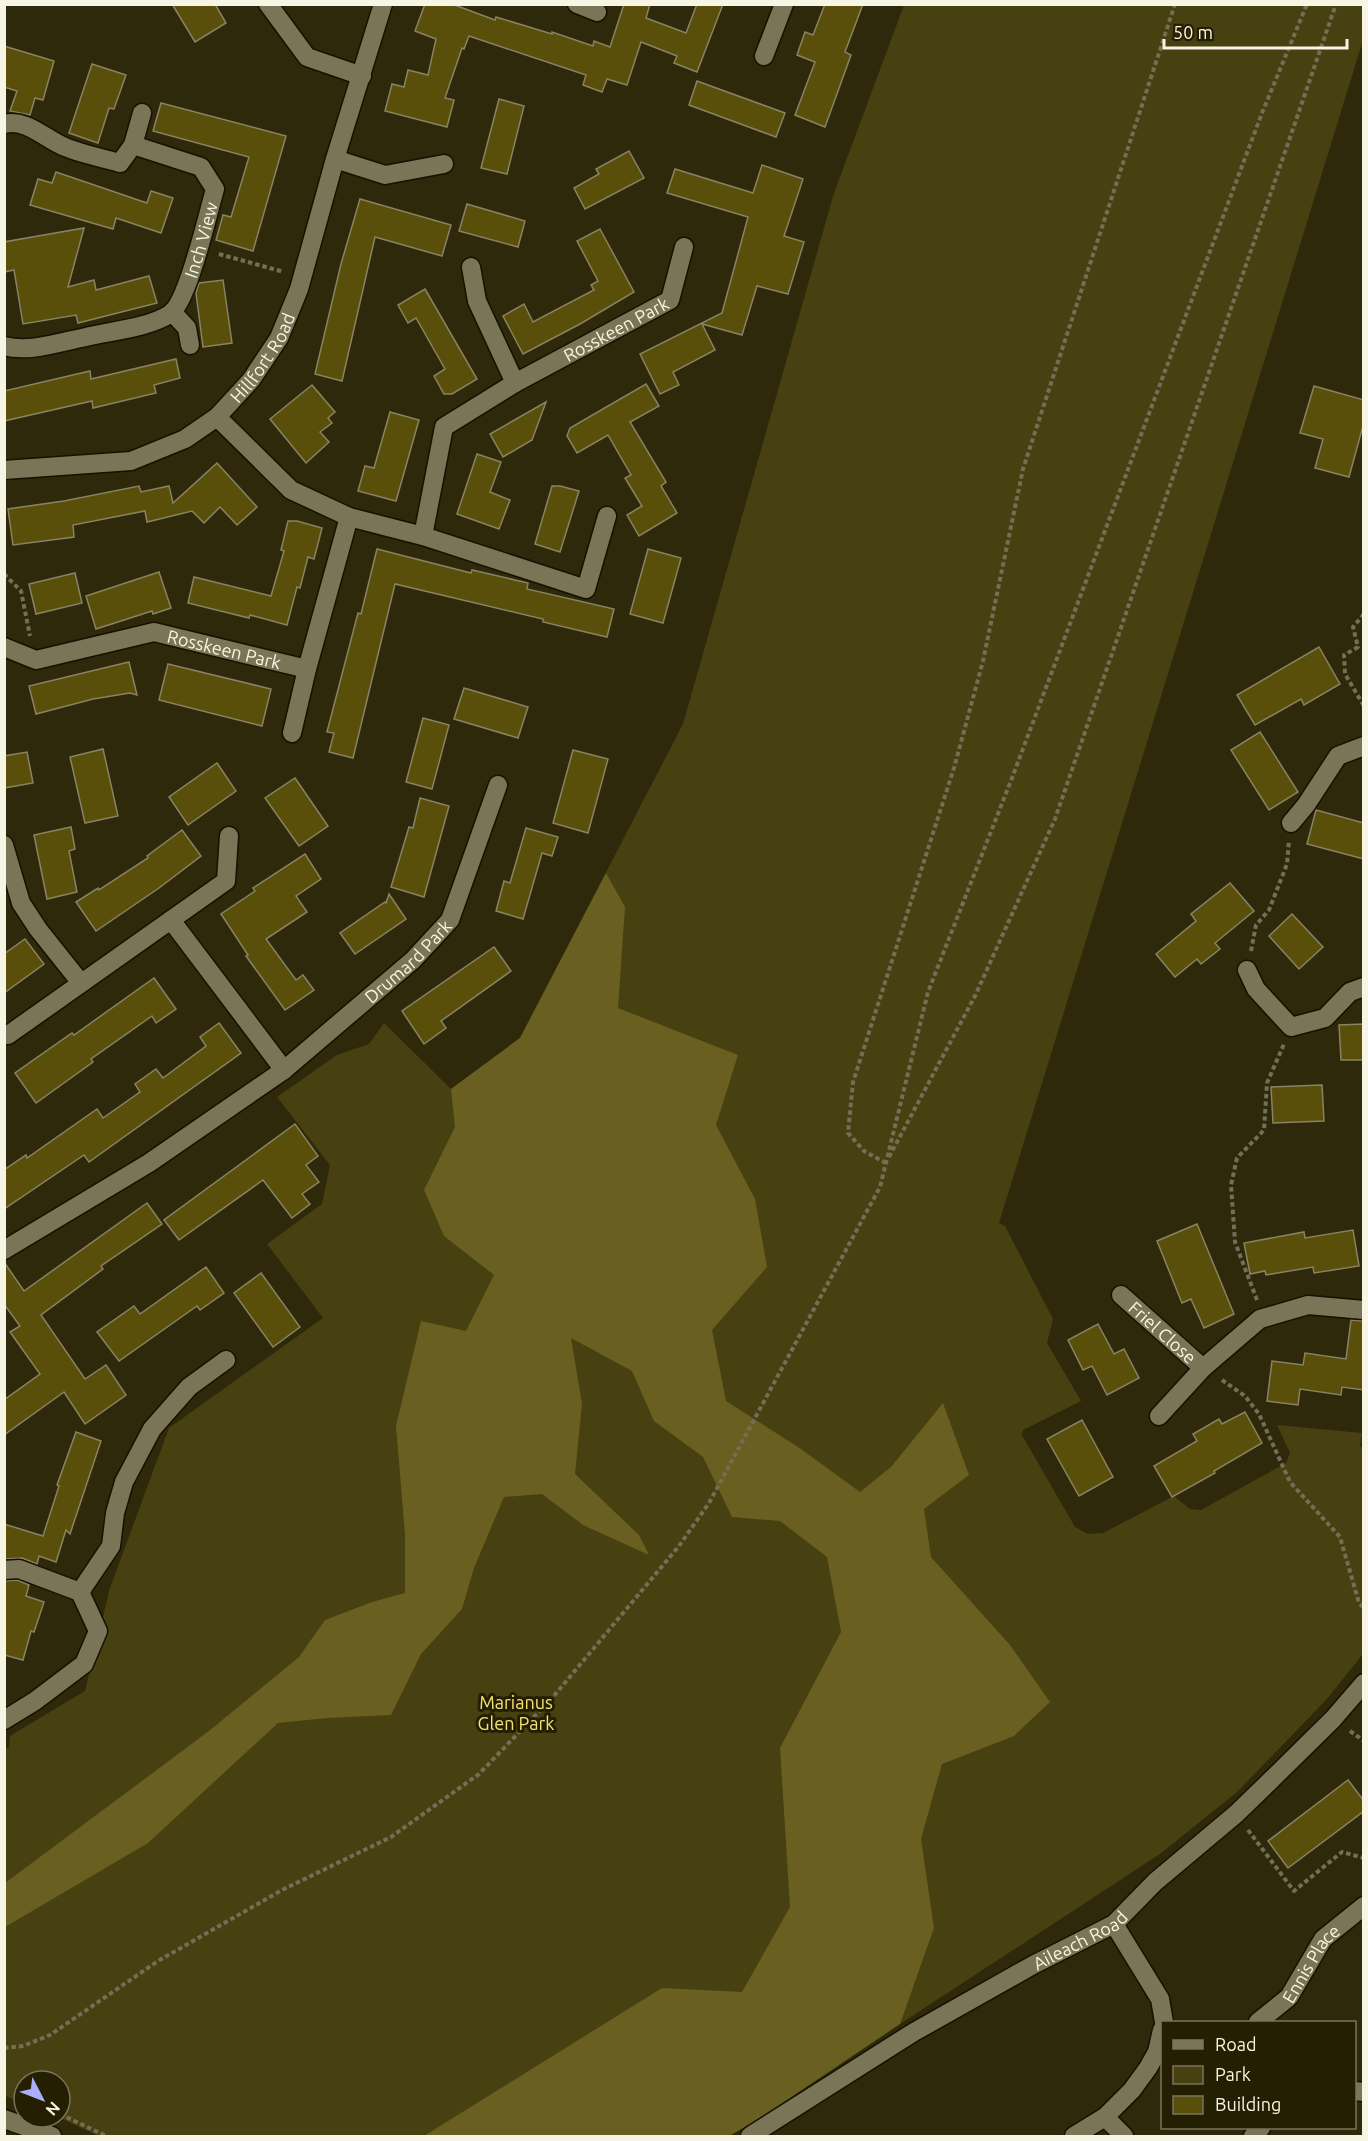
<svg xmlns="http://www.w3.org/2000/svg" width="1368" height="2141" viewBox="0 0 1368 2141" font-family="Ubuntu,sans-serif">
  <rect width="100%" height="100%" fill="#2e290b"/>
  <polygon fill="#474010" points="904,5 1363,5 1363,40 999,1223 1005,1226 1053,1319 1047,1343 1081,1401 1023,1430 1022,1435 1075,1527 1088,1534 1103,1533 1174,1496 1190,1509 1201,1510 1286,1463 1290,1453 1277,1425 1362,1433 1360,1446 1364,1449 1363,1654 1326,1700 1237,1792 1160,1854 900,2024 757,2120 729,2136 99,2136 58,2117 60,2117 60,2081 24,2081 24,2103 5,2096 4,1750 9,1747 10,1736 85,1691 110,1588 169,1428 323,1318 267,1244 322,1204 330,1165 277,1097 337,1055 369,1044 384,1023 451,1089 520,1038 683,724 834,193"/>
  <polygon fill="#695f20" points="606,873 625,907 618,1008 738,1055 716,1125 755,1199 767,1267 712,1330 726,1401 801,1449 860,1492 891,1467 943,1403 969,1475 924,1509 931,1557 1010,1645 1050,1702 1014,1736 942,1764 921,1839 934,1928 900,2024 757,2120 729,2136 424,2136 662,1988 742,1992 790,1907 780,1748 841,1632 827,1557 780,1521 732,1517 703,1457 654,1421 632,1371 571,1338 582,1404 575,1474 639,1535 649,1555 583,1525 542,1494 504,1497 474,1568 462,1609 421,1654 391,1715 327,1718 278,1723 148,1843 5,1927 5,1883 209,1731 299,1657 325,1620 372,1602 405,1593 405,1535 396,1426 421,1321 466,1331 494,1275 444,1236 424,1190 455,1127 451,1089 520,1038"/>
  <g fill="#594f0a" stroke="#888363" stroke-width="1.5">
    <polygon points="172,4 215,4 226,23 195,42"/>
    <polygon points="425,4 452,4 495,20 496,17 552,34 552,32 593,46 594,41 610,47 624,4 650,4 646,18 686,33 697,4 723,4 697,72 674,63 677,56 641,42 627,85 607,79 602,92 583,85 586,75 469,36 464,49 462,48 445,98 454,100 447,127 385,111 392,84 404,87 408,70 428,75 436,39 415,31"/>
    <polygon points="825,4 863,4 845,52 851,55 825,127 795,115 815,62 797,55 805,32 813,35"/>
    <polygon points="4,46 54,61 43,100 35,98 30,115 10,111 17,91 4,87"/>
    <polygon points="92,64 126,75 114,109 109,108 98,143 69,133"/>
    <polygon points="697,81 785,113 776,137 689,105"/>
    <polygon points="499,99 524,106 507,174 481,168"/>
    <polygon points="161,103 286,136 253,251 216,240 223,215 231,217 249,157 153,131"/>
    <polygon points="629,151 644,178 585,209 574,188 599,174 596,169"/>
    <polygon points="762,165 803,179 784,236 804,242 788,294 757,286 742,335 702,324 715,350 673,372 679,385 660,394 640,354 722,313 748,217 667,193 675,169 753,193"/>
    <polygon points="56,172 147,203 151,191 173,198 161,233 116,218 113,229 30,205 38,179 52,183"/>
    <polygon points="360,199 451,225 442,256 375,237 342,381 315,374 341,264"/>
    <polygon points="467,204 525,221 518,247 459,231"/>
    <polygon points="84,228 68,287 94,280 96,290 149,276 157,303 78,323 76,315 23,324 14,270 4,272 4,242"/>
    <polygon points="600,229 634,292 580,324 523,354 503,316 524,304 533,322 594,290 591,285 598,281 577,241"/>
    <polygon points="223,280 232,343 203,347 196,293 199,283"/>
    <polygon points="425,289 477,379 452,394 444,394 434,376 445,369 416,318 408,323 398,305"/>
    <polygon points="176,359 180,378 154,385 156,393 93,408 92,401 4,421 4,391 90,371 91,379"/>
    <polygon points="646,384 659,406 630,422 666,482 661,486 677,513 639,536 627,515 642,506 625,478 631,475 608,435 577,453 567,436 570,428"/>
    <polygon points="312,385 335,412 328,418 332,423 320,432 329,442 306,463 270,419"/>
    <polygon points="1314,386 1364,400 1363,426 1349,477 1315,468 1323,439 1300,433"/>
    <polygon points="546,402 532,440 503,457 490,434"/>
    <polygon points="390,412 419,420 396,501 358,491 365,466 374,468"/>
    <polygon points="477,454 501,462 490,492 510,500 499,529 457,514"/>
    <polygon points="217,463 257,507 237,525 220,507 204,523 192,511 147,522 145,511 73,525 74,537 13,545 8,509 64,501 139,486 141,492 169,486 173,503"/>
    <polygon points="552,486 560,486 579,491 560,552 535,544"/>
    <polygon points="288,521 297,521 322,528 314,559 308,557 300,588 297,587 287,625 250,615 249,618 188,603 194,577 271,596 284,551 281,550"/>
    <polygon points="377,549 471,573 472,570 528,583 527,589 614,609 607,637 543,622 543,619 395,584 353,758 329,752 334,733 327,732 358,613 361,614"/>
    <polygon points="648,549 681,558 663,623 630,614"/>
    <polygon points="159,572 171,608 153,614 152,611 96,629 86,596"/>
    <polygon points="75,573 82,603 36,614 29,584"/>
    <polygon points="1319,647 1340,684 1304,705 1301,699 1255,725 1237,695"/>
    <polygon points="129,662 137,695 130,693 93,699 36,714 29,686"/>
    <polygon points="168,664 271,689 262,726 159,700"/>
    <polygon points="464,688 528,707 518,738 454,719"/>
    <polygon points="423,718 449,725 432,789 406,782"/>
    <polygon points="1260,732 1298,792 1269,810 1231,750"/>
    <polygon points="103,749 118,816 85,823 70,757"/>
    <polygon points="573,750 608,759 588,833 553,823"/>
    <polygon points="27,752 33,783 4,788 4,756"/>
    <polygon points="217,763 236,791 188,825 169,797"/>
    <polygon points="295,778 328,826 299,846 265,798"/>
    <polygon points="420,798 449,806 424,897 391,887 409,827 413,828"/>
    <polygon points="1316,810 1364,823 1364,859 1307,844"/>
    <polygon points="71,827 75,849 69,851 77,892 47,899 34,835"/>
    <polygon points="526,828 558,837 552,856 542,853 523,919 496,911 504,881 510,883"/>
    <polygon points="182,830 201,856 159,888 96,931 76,902 98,888 99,890 148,858 147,856"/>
    <polygon points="305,854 321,879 296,896 307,912 266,939 296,980 303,975 314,990 285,1010 246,956 248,955 221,914 255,891 253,888"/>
    <polygon points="1230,883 1254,911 1215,943 1220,949 1201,964 1197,959 1175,977 1156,954 1196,921 1191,914"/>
    <polygon points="389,894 406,919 355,954 340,933 385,902 386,903"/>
    <polygon points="1292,914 1323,947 1299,969 1269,936"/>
    <polygon points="25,939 44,964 4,993 4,954"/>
    <polygon points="494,947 511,971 441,1021 446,1028 424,1044 402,1011"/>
    <polygon points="154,978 176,1009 156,1023 152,1016 91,1059 93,1062 36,1103 15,1073 72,1033 74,1035"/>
    <polygon points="219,1023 241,1053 89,1162 84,1155 4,1209 4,1170 26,1155 27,1158 97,1109 103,1118 140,1092 135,1084 156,1069 163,1078 206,1046 200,1037"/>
    <polygon points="1364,1024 1364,1060 1341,1060 1339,1025"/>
    <polygon points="1322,1085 1324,1121 1273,1123 1271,1087"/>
    <polygon points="295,1124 318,1156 306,1165 319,1182 302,1194 310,1204 292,1218 263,1180 179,1240 164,1220"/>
    <polygon points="147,1203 162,1224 101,1266 103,1269 41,1315 85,1379 106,1365 126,1395 85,1424 64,1392 4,1435 4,1400 40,1374 10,1332 20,1326 4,1304 4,1262 24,1291"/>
    <polygon points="1197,1224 1234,1314 1204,1328 1191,1299 1182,1303 1157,1241"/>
    <polygon points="1353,1230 1359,1266 1314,1273 1313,1267 1266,1275 1265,1271 1250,1274 1244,1243 1304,1232 1305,1238"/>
    <polygon points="206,1267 224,1293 200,1310 197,1306 119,1361 97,1332 134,1306 140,1314"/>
    <polygon points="261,1273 300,1327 273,1347 234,1293"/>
    <polygon points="1351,1320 1364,1321 1364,1390 1342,1387 1341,1395 1300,1389 1298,1405 1267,1401 1272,1361 1303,1365 1305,1353 1346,1359"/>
    <polygon points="1098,1324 1114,1354 1124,1349 1139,1378 1107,1395 1092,1366 1083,1370 1068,1340"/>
    <polygon points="1245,1412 1262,1443 1214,1471 1215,1473 1172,1497 1154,1466 1197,1441 1193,1434 1219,1419 1222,1424"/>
    <polygon points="1082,1420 1113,1477 1079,1496 1047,1439"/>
    <polygon points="76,1432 101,1441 70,1534 66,1530 56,1562 39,1556 37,1564 22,1558 4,1559 4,1524 43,1536 59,1486 57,1485"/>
    <polygon points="17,1580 29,1585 26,1596 44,1602 34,1632 31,1631 23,1660 4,1655 4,1581"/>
    <polygon points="1348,1780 1364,1801 1364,1811 1288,1868 1268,1841"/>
  </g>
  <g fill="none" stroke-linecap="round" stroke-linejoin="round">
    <g stroke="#161100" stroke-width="21">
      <g id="minor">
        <polyline points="268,4 307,57 362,76"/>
        <polyline points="577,4 597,12"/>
        <polyline points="764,56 784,4"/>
        <path d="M4,124C27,118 46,140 65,147C82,154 102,158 120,163L133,145L142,113"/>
        <polyline points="335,159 385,175 444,164"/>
        <polyline points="471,267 477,301 515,383"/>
        <polyline points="172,312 187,328 190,345"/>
        <path id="s1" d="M4,346C30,353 60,342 86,337C111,331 148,328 170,314C188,302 208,213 215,189L201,167L133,145"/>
        <polyline points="217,417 291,490 349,517 423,536 586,589 607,516"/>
        <path id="s2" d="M4,470L131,461L185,439L217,417L251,380L279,338L299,289L335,159L383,4"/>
        <path id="s3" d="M423,536L444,427L515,383L670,300L684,247"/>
        <path id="s4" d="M4,647L36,660L154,632L307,669"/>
        <polyline points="292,733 307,669 349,517"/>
        <polyline points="1291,823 1306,805 1338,756 1364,746"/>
        <polyline points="4,845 21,903 38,929 81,983"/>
        <polyline points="171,920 284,1070"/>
        <polyline points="1247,970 1256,989 1291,1027 1325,1018 1350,992 1364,987"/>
        <polyline points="4,1035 8,1035 226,881 229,836"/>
        <path id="s5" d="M4,1250L149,1163L284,1070L413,960L450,920L498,785"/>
        <path id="s6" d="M1121,1295L1203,1368"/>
        <polyline points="1159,1416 1203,1368 1260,1319 1308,1305 1364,1310"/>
        <polyline points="4,1570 19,1569 80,1592 98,1631 84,1664 35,1701 4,1720"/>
        <polyline points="80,1592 111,1546 115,1513 124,1482 152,1429 189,1387 226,1360"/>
        <polyline points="1114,1924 1160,1999 1164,2022"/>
        <path id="s7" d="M1258,2022L1289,1997L1323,1939L1364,1906"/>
        <polyline points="1354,2091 1364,2092"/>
        <polyline points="1105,2117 1124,2136"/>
        <polyline points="4,2119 52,2136"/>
        <path id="s8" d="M750,2136L914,2032L1033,1965L1114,1924L1155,1882L1236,1814L1268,1783L1333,1719L1364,1683"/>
        <polyline points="1074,2136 1105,2117 1132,2090 1148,2068 1157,2052 1162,2030"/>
        <polyline points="1253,2136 1261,2128"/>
      </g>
    </g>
    <g stroke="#736f55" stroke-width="4" stroke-dasharray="4.5 3" stroke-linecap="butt">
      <polyline points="219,254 284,272"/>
      <polyline points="4,574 21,591 30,636"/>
      <polyline points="1364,614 1353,627 1358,647 1344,655 1345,674 1364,706"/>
      <polyline points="1251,951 1256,925 1269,910 1287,864 1289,841"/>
      <polyline points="889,1157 975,996 1055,819 1336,4"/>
      <polyline points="886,1163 864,1151 848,1133 853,1082 954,768 983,661 1023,469 1175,4"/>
      <polyline points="1257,1300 1235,1242 1231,1185 1237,1158 1264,1130 1267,1083 1284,1044"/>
      <polyline points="1222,1380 1245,1396 1259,1414 1290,1482 1340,1537 1359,1603 1364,1608"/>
      <polyline points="1350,1731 1364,1741"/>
      <polyline points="1248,1830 1294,1891 1342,1852 1364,1858"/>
      <polyline points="4,2048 23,2046 50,2035 158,1961 282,1890 391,1837 479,1774 553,1697 679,1546 709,1503 880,1187 928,992 1012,778 1262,113 1307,4"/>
      <polyline points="60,2114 106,2136"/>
    </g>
    <use href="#minor" stroke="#7a7556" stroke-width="18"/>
  </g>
  <g text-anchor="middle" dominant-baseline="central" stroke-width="6" stroke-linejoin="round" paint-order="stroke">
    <g font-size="18" fill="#f7f5e3" stroke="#241f02">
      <text stroke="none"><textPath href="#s1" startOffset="252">Inch View</textPath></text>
      <text stroke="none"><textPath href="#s3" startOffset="309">Rosskeen Park</textPath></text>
      <text stroke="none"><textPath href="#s2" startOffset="300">Hillfort Road</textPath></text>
      <text stroke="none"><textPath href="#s4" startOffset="228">Rosskeen Park</textPath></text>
      <text stroke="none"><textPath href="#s5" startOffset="498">Drumard Park</textPath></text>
      <text stroke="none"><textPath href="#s6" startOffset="56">Friel Close</textPath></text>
      <text stroke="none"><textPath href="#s8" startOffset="384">Aileach Road</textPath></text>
      <text stroke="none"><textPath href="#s7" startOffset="80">Ennis Place</textPath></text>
    </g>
    <g font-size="18" fill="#f5e373" stroke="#241f02">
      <text x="516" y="1702">Marianus<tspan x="516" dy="21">Glen Park</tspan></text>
    </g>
  </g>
  <rect width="1368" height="2141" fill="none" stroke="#f7f5e3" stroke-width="12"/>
  <rect x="1161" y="2021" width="195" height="108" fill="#241f02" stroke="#78755c" stroke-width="1.5"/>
  <rect x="1173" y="2040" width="30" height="9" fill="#7a7556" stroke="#78755c" stroke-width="1.5"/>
  <text x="1215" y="2051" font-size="18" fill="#f7f5e3">Road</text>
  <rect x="1173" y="2066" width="30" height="18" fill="#474010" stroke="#78755c" stroke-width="1.5"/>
  <text x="1215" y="2081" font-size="18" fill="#f7f5e3">Park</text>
  <rect x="1173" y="2096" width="30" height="18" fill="#594f0a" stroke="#78755c" stroke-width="1.5"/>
  <text x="1215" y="2111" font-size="18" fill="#f7f5e3">Building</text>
  <g transform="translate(42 2099) rotate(132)"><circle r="28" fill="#241f02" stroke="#78755c" stroke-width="1.5"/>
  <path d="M0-4.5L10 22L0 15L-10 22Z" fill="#abaffb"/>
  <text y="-9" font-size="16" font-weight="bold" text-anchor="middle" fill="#f7f5e3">N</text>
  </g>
  <path d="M1164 39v9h183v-9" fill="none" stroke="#f7f5e3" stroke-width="3"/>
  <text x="1173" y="39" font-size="18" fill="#f7f5e3" stroke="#241f02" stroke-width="4.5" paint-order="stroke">50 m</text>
</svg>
